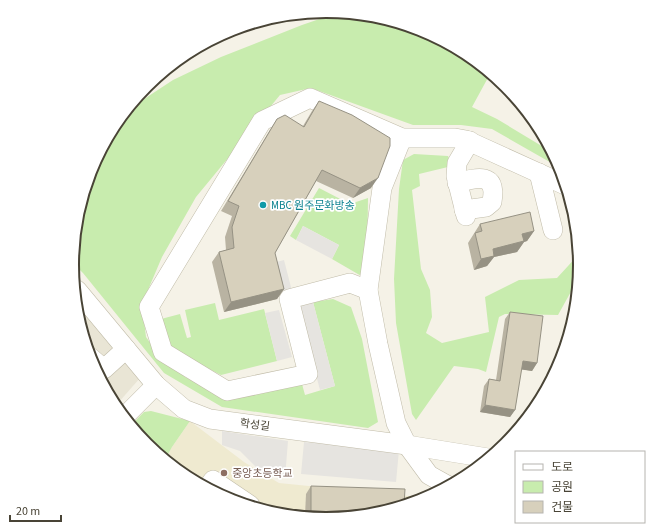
<svg xmlns="http://www.w3.org/2000/svg" width="653" height="531" viewBox="0 0 653 531" font-family="'Source Sans 3','Noto Sans KR',sans-serif">
  <rect width="100%" height="100%" fill="#f5f2e7"/>
  <polygon fill="#e9e5d5" points="81,309 101,330 140,378 118,403 91,363"/>
  <polygon fill="#efead0" points="190,421 244,462 279,483 428,498 424,501 326,520 229,501 166,458 172,447"/>
  <g fill="#c8ecae">
    <polygon points="337,13 424,30 490,74 472,107 497,119 550,151 562,169 492,129 461,125 413,125 311,88 280,95 196,197 162,257 142,304 146,337 158,354 185,377 212,391 302,384 305,395 335,386 313,302 333,299 351,307 362,339 378,422 368,428 222,407 164,373 83,273 73,263 91,168 132,107 173,80 221,57 302,25"/>
    <polygon points="414,154 448,156 452,166 419,174 420,186 412,190 421,269 430,290 432,317 426,333 442,343 489,332 485,297 519,280 557,278 579,254 581,266 578,279 558,315 505,314 499,317 486,372 478,369 454,366 416,420 412,414 396,323 394,279 399,189 403,160"/>
    <polygon points="319,188 350,204 368,198 367,270 363,277 332,259 339,245 303,226 296,240 290,236"/>
    <polygon points="215,303 219,320 264,309 277,361 221,375 169,349 161,319 180,314 187,338 191,337 185,310"/>
    <polygon points="151,411 190,421 172,447 166,458 146,445 132,424 144,412"/>
  </g>
  <g fill="#e6e4e0">
    <polygon points="303,226 339,245 332,259 296,240"/>
    <polygon points="284,260 293,295 282,298 273,263"/>
    <polygon points="313,302 335,386 320,390 298,306"/>
    <polygon points="279,310 292,357 277,361 265,313"/>
    <polygon points="222,431 288,441 285,478 263,474 240,451 222,445"/>
    <polygon points="304,442 399,450 396,482 301,474"/>
  </g>
  <g fill="none" stroke-linecap="round" stroke-linejoin="round">
    <g stroke="#c1bca9" stroke-width="20">
      <g id="minor">
        <polyline points="402,138 382,188 368,290 378,344 396,423 407,445 429,475 447,485"/>
        <polyline points="539,173 553,230"/>
        <path d="M457,183C478,177 497,172 492,202L486,207L464,210"/>
        <polyline points="466,216 456,176 457,163 470,141"/>
        <polyline points="77,290 156,385 184,409 210,419 407,445 488,458"/>
        <polyline points="368,290 350,283 289,299 308,374 227,391 163,352 149,307 262,121 310,98 402,138 455,138 466,140 565,185"/>
        <polyline points="90,357 104,369 126,349"/>
        <polyline points="126,415 156,385"/>
        <polyline points="208,487 213,480 250,505"/>
      </g>
    </g>
    <use href="#minor" stroke="#fff" stroke-width="19"/>
  </g>
  <g fill="#b9b3a2">
    <polygon points="319,101 371,188 353,198 316,181 275,253 284,289 277,299 224,312 212,262 219,252 226,250 225,237 232,216 221,211 270,130 277,119 303,126 312,111"/>
    <polygon points="480,224 534,231 527,241 524,242 517,252 494,257 487,266 474,270 468,243"/>
    <polygon points="510,312 537,363 532,371 521,369 515,410 510,417 480,412 484,386 489,379 496,380 505,319"/>
    <polygon points="570,319 569,327 567,326"/>
    <polygon points="311,486 326,520 305,516 306,494"/>
  </g>
  <g fill="#969284">
    <polygon points="378,178 371,188 353,198 360,188"/>
    <polygon points="534,231 527,241 524,242 517,252 494,257 487,266 474,270 481,259 493,249 522,234"/>
    <polygon points="284,289 277,299 224,312 231,302"/>
    <polygon points="523,361 537,363 532,371 518,369"/>
    <polygon points="485,405 515,410 510,417 480,412"/>
    <polygon points="311,513 353,515 326,520 308,516"/>
  </g>
  <g fill="#d7d0bc" stroke="#969284">
    <polygon points="319,101 352,115 390,138 390,146 378,178 360,188 322,170 275,253 284,289 231,302 219,252 234,248 232,227 239,206 228,201 277,119 285,115 304,127"/>
    <polygon points="530,212 534,231 522,234 524,241 493,249 494,256 481,259 475,233 482,231 480,224"/>
    <polygon points="77,291 80,293 78,295"/>
    <polygon points="510,312 543,316 537,363 523,361 515,410 485,405 489,379 500,381"/>
    <polygon points="311,486 405,489 404,505 353,515 311,513"/>
  </g>
  <circle fill="#0f9aa8" stroke="#fff" stroke-width="1.5" cx="263" cy="205" r="4"/>
  <circle fill="#8d6e63" stroke="#fff" stroke-width="1.5" cx="224" cy="473" r="4"/>
  <g text-anchor="middle" dominant-baseline="central" stroke-width="3.5" stroke-linejoin="round" paint-order="stroke">
    <g font-size="11" fill="#0d838f" stroke="#fff" text-anchor="start">
      <text x="271" y="205">MBC 원주문화방송</text>
    </g>
    <g font-size="11" fill="#494436" stroke="#fff">
      <text transform="translate(255 425) rotate(7)">학성길</text>
    </g>
    <g font-size="11" fill="#785e54" stroke="#fff" text-anchor="start">
      <text x="232" y="473">중앙초등학교</text>
    </g>
  </g>
  <path d="M0 0H653V531H0ZM79 265a247 247 0 1 1 494 0a247 247 0 1 1-494 0Z" fill="#fff" fill-rule="evenodd"/>
  <path fill="none" stroke="#494436" stroke-width="2" d="M79 265a247 247 0 1 1 494 0a247 247 0 1 1-494 0Z"/>
  <rect x="515" y="451" width="130" height="72" fill="#ffffff" stroke="#b6b4af"/>
  <rect x="523" y="464" width="20" height="6" fill="#ffffff" stroke="#b6b4af"/>
  <text x="551" y="471" font-size="12" fill="#494436">도로</text>
  <rect x="523" y="481" width="20" height="12" fill="#c8ecae" stroke="#b6b4af"/>
  <text x="551" y="491" font-size="12" fill="#494436">공원</text>
  <rect x="523" y="501" width="20" height="12" fill="#d7d0bc" stroke="#b6b4af"/>
  <text x="551" y="511" font-size="12" fill="#494436">건물</text>
  <path d="M10 515v6h51v-6" fill="none" stroke="#494436" stroke-width="2"/>
  <text x="16" y="515" font-size="12" fill="#494436" stroke="#ffffff" stroke-width="3" paint-order="stroke">20 m</text>
</svg>
